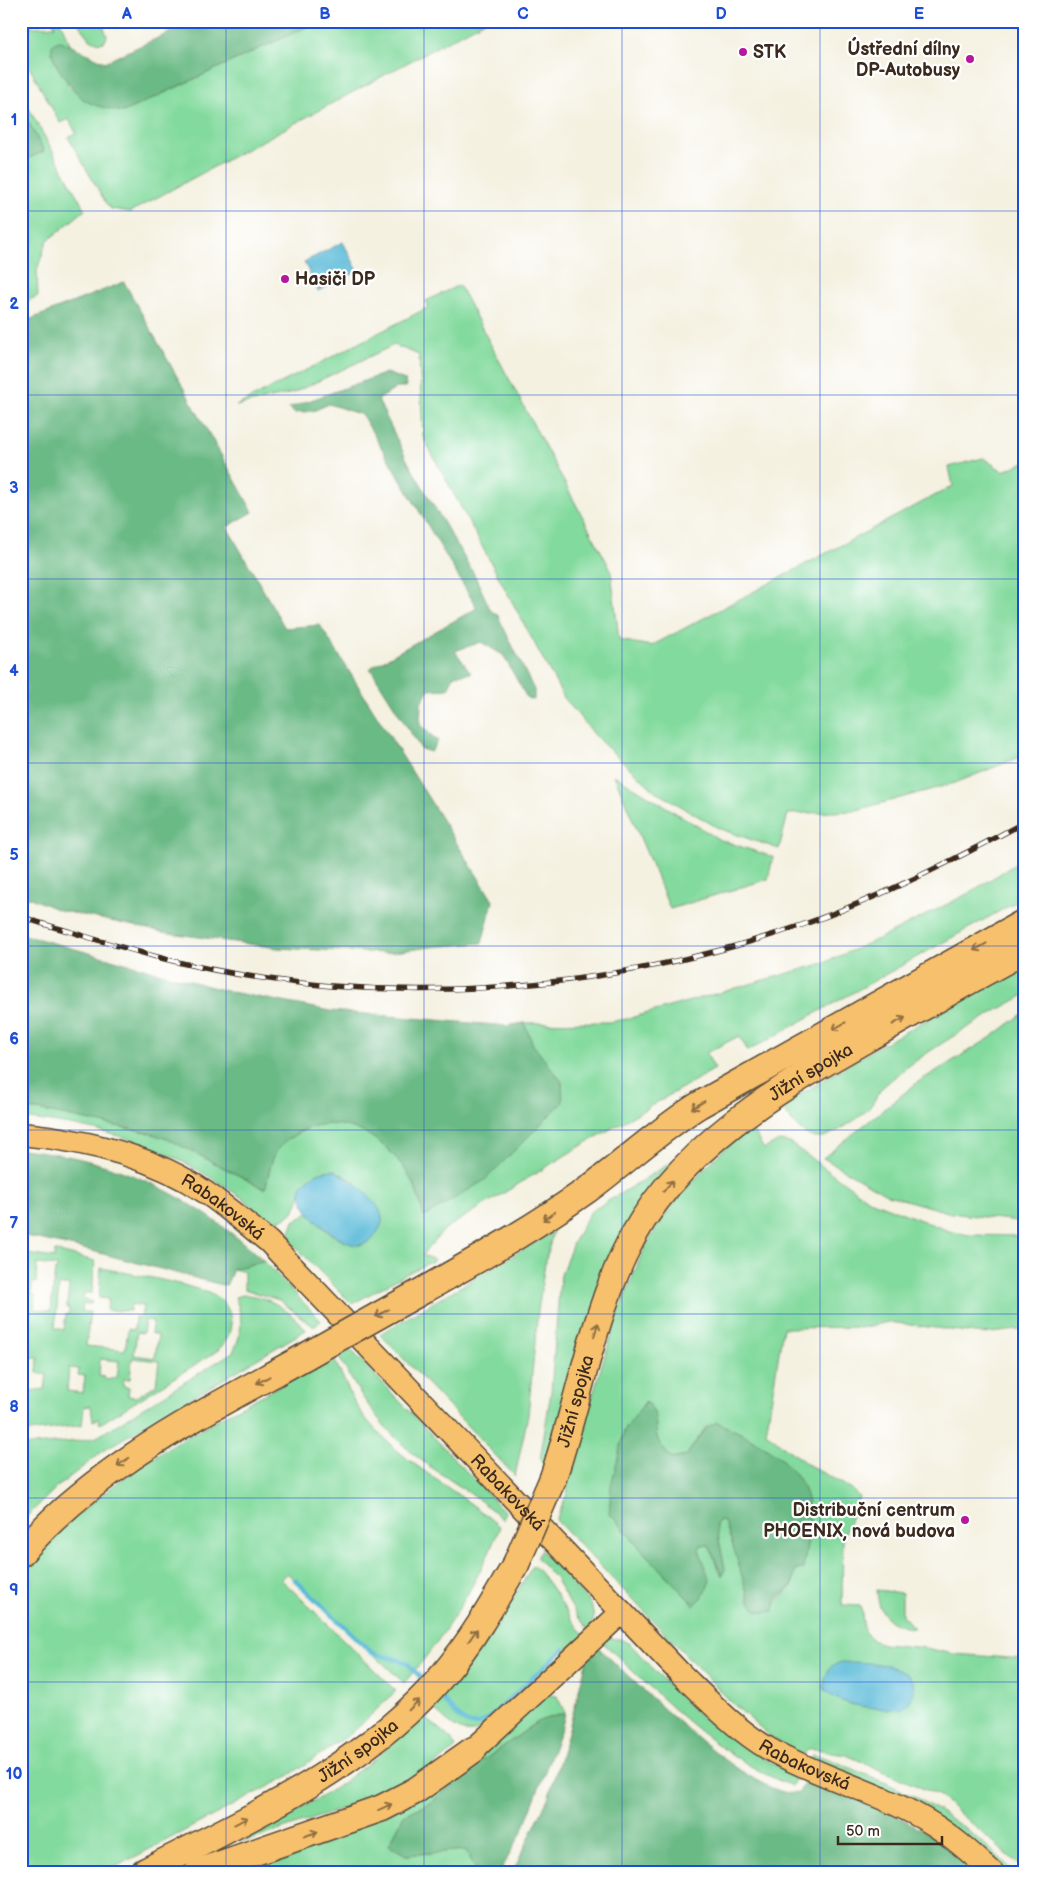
<svg xmlns="http://www.w3.org/2000/svg" width="1046" height="1893" viewBox="0 0 1046 1893" font-family="'Balsamiq Sans',sans-serif">
  <rect width="100%" height="100%" fill="#fff"/>
  <filter id="ink" filterUnits="userSpaceOnUse"><feTurbulence type="fractalNoise" baseFrequency=".02" numOctaves="2"/><feDisplacementMap in="SourceGraphic" scale="10" xChannelSelector="R" yChannelSelector="G"/><feConvolveMatrix kernelMatrix="1 2 1 2 8 2 1 2 1" color-interpolation-filters="sRGB"/></filter>
  <filter id="wash" filterUnits="userSpaceOnUse"><feTurbulence type="fractalNoise" baseFrequency=".0096" numOctaves="4" result="noise"/><feDisplacementMap in="SourceGraphic" scale="20" xChannelSelector="R" yChannelSelector="G"/><feGaussianBlur stdDeviation="1.12" result="paint"/><feColorMatrix in="noise" values="0 0 0 0 0 0 0 0 0 0 0 0 0 0 0 0 0 1.4 0 .05"/><feComposite in="paint" operator="in"/></filter>
  <g filter="url(#wash)">
    <rect width="100%" height="100%" fill="#f4f1e1"/>
    <g fill="#83da9e" stroke="#5f825e" fill-rule="evenodd">
      <path d="M21,21H29L31,27L55,26L53,21H60L71,46L67,43V84C86,102 98,106 123,112L319,21H485L130,212L111,209L107,205L68,137L76,133L69,119L60,123L21,52Z"/>
      <path d="M78,21H101L107,35L106,40L101,43C88,41 83,32 78,21Z"/>
      <polygon points="21,94 85,210 47,241 37,270 38,296 21,304 21,162 44,151 21,108"/>
      <polygon points="459,285 611,570 619,640 651,646 953,486 949,467 983,458 1003,471 1025,462 1025,755 955,783 853,811 788,814 779,849 720,829 655,791 599,740 564,698 423,437 419,355 394,345 293,393 236,406 429,307 426,301"/>
      <polygon points="614,775 720,840 773,857 768,879 670,909"/>
      <path d="M1025,858V897L748,1051L739,1036L706,1053L715,1069L574,1150L445,1229L422,1255L435,1260L408,1273L352,1304L293,1244L289,1235L294,1221L309,1213C322,1229 341,1245 362,1245L372,1201L352,1180L334,1170L301,1187C301,1203 292,1222 272,1220C262,1220 253,1206 245,1200C221,1183 196,1168 169,1155C123,1133 72,1124 21,1118V1109L38,1110L150,1133L170,1140L265,1189C268,1178 269,1166 274,1156C279,1142 297,1133 309,1128C349,1111 394,1146 412,1181C418,1192 420,1206 425,1217L562,1082L533,1045L524,1023L609,1022L627,1019L824,963L891,933L969,893Z"/>
      <path d="M1025,965V995C981,1019 921,1053 884,1086C878,1092 875,1101 869,1108C862,1117 828,1139 817,1138C802,1137 789,1118 781,1106L874,1049Z"/>
      <polygon points="1025,1012 1025,1222 951,1213 888,1195 823,1158 918,1082 990,1038"/>
      <path d="M750,1126L764,1149L779,1141L790,1143L867,1199L949,1231L969,1235L1025,1236V1329L983,1334L888,1322L867,1327L783,1328L766,1433L807,1464L850,1488L859,1497L843,1539L842,1605L861,1606L864,1631L872,1640L883,1644L926,1648L953,1654L1025,1659V1870L938,1795L844,1754C831,1755 820,1747 808,1749L803,1756L770,1736L732,1703L556,1520L567,1494L569,1478C587,1417 603,1355 625,1296C634,1274 642,1250 655,1230C682,1190 714,1157 750,1126ZM645,1402C661,1412 652,1428 659,1443C662,1448 668,1454 672,1459L686,1456L706,1427L795,1570L793,1585L775,1603L749,1601L738,1558L723,1520H719L716,1525L725,1570L719,1571L709,1545H701L699,1549L703,1561L694,1605L636,1544L613,1516Z"/>
      <polygon points="682,1156 660,1181 545,1468 540,1459 551,1392 559,1291 561,1275 573,1243 590,1212"/>
      <polygon points="553,1232 545,1263 538,1311 528,1415 515,1476 380,1334"/>
      <path d="M55,1251L95,1261L92,1293H84L83,1300L91,1301V1304H83L82,1312H90L86,1346L125,1350L128,1329L134,1330L135,1317H141L143,1306L131,1304L130,1311L107,1310L108,1299L99,1298L101,1268C126,1273 206,1286 221,1300C228,1306 231,1315 231,1324C230,1335 225,1344 217,1351L100,1424L98,1419L93,1421L91,1406L84,1407L82,1425L21,1433L23,1412L21,1411V1387L28,1391L45,1389L47,1374L37,1373L38,1358L22,1357L21,1364V1304L28,1254L54,1258ZM37,1264L57,1266V1270H55L51,1311L34,1309L35,1295L32,1294V1283H36ZM59,1285H69L67,1308L69,1309V1314H66L64,1330L55,1328ZM145,1320L153,1321L151,1333L158,1335L155,1358L134,1355L137,1332L143,1333ZM132,1358L159,1361L156,1385L136,1397L128,1396L129,1387L123,1386L124,1379H130ZM100,1359L119,1361L117,1378L106,1380L104,1377L99,1376ZM69,1368L79,1369L78,1375L85,1376L83,1393L67,1391Z"/>
      <polygon points="264,1261 321,1321 313,1326 279,1300 244,1289 244,1272 233,1269"/>
      <path d="M243,1295C269,1295 290,1311 306,1330L107,1448L57,1487L21,1522V1446L80,1441L97,1437L233,1352C243,1332 243,1317 235,1297Z"/>
      <path d="M351,1350L505,1512L502,1519C476,1494 444,1478 416,1456C382,1429 359,1395 339,1357Z"/>
      <path d="M334,1359C342,1375 349,1393 358,1408C393,1460 454,1486 500,1527C477,1583 445,1637 404,1683L287,1573L281,1579L396,1691L352,1733L285,1778L106,1872H21V1574C62,1525 110,1484 165,1450C211,1421 261,1397 308,1370L310,1373Z"/>
      <polygon points="541,1550 591,1604 594,1617 590,1631 577,1616 555,1578 537,1558"/>
      <path d="M533,1565C555,1586 564,1614 585,1636L566,1651L564,1649L479,1730C462,1740 443,1717 431,1707L496,1628Z"/>
      <path d="M877,1590L902,1593V1615L914,1628C890,1627 878,1614 877,1590Z"/>
      <path d="M607,1638L620,1639L630,1644C651,1666 672,1691 695,1711C726,1738 759,1758 796,1775L792,1786C715,1756 659,1695 600,1640Z"/>
      <polygon points="547,1695 557,1696 565,1713 539,1721 484,1760 430,1803 404,1815 389,1845 406,1855 466,1850 477,1872 206,1872 341,1833"/>
      <polygon points="426,1718 451,1739 456,1748 409,1786 239,1844 331,1791 378,1756 417,1721"/>
      <path d="M813,1755C828,1757 843,1765 857,1771C917,1794 969,1825 1014,1872H1005L995,1862L810,1759Z"/>
    </g>
    <g fill="#6aba85" stroke="#527252">
      <path d="M195,21H319L123,112C110,109 94,107 83,99C75,93 34,44 60,41C63,41 98,59 105,62Z"/>
      <polygon points="21,108 44,151 21,162"/>
      <polygon points="124,282 253,512 227,527 285,628 320,625 493,901 482,943 431,947 386,953 278,948 162,932 59,910 21,894 21,323"/>
      <polygon points="386,373 405,380 406,387 398,387 378,400 408,462 475,576 491,611 497,614 534,690 534,700 527,698 503,655 481,642 455,651 471,673 454,675 448,689 428,690 421,703 420,725 438,741 431,752 421,749 370,668 477,608 362,415 329,404 313,411 294,413 289,408"/>
      <path d="M21,934L226,991L330,1011L506,1026L524,1023L533,1045L562,1082L563,1102L485,1180L424,1217C421,1206 418,1192 412,1181C392,1143 348,1112 306,1129C294,1134 279,1144 274,1156C270,1166 268,1178 265,1189L170,1140L150,1133L38,1110L21,1109Z"/>
      <path d="M21,1149C120,1159 192,1195 264,1261L233,1269L226,1286L92,1251L21,1235Z"/>
      <path d="M645,1402C661,1412 652,1428 659,1442C662,1448 668,1454 672,1459L686,1456L707,1427L717,1422C756,1439 806,1464 809,1511C811,1530 806,1550 803,1569L795,1570L793,1584L776,1600L774,1611C768,1612 760,1613 755,1609C747,1603 733,1537 723,1520H719L716,1525L725,1569L722,1576L709,1545H701L699,1549L710,1581L702,1598L694,1605L636,1544L613,1516L609,1515L611,1486L624,1431Z"/>
      <path d="M598,1647C632,1679 754,1802 799,1793L805,1779C841,1793 878,1805 912,1824C936,1837 957,1855 978,1872H513L548,1798L566,1740L587,1659Z"/>
      <polygon points="565,1713 562,1726 523,1830 500,1872 477,1872 466,1850 406,1855 389,1845 404,1815 430,1803 484,1760 539,1721"/>
    </g>
    <g fill="#59bad8" stroke="#4a727b">
      <polygon points="343,242 358,271 318,291 304,262"/>
      <path d="M334,1170C348,1178 379,1199 382,1217C383,1224 380,1228 376,1234C360,1257 337,1238 321,1225C308,1215 301,1204 301,1187C311,1175 317,1171 334,1170Z"/>
      <path d="M841,1662C859,1662 912,1662 914,1686C915,1696 909,1703 902,1709C874,1708 846,1709 824,1690L825,1679L830,1667Z"/>
    </g>
    <g fill="none" stroke-linecap="round" stroke-linejoin="round">
      <g stroke="#59bad8" stroke-width="4.5">
        <polyline points="295,1580 372,1653 406,1662 425,1682"/>
        <path d="M438,1694C453,1709 466,1737 489,1718L564,1649"/>
      </g>
    </g>
  </g>
  <g filter="url(#ink)">
    <g fill="none" stroke-linecap="round" stroke-linejoin="round">
      <g stroke="#57483b" stroke-width="25">
        <g id="major">
          <path id="s1" d="M21,1134C85,1140 152,1156 205,1192C227,1207 248,1225 269,1242L679,1672C707,1699 735,1729 769,1749C819,1777 876,1791 926,1820C950,1834 971,1853 992,1872"/>
          <polyline points="473,1750 622,1612"/>
        </g>
      </g>
      <g stroke="#57483b" stroke-width="29">
        <g id="highway">
          <path d="M424,1290C480,1258 535,1227 587,1190C625,1162 659,1130 699,1105L1025,922"/>
          <path id="s2" d="M553,1478C578,1404 591,1325 624,1254C674,1147 781,1087 879,1032C928,1004 976,977 1025,950"/>
          <path d="M21,1553C98,1464 204,1413 306,1356"/>
          <path id="s3" d="M144,1872C246,1820 368,1765 443,1675C472,1641 494,1602 516,1564"/>
          <polyline points="198,1872 382,1808 415,1791 473,1750"/>
        </g>
      </g>
      <use href="#major" stroke="#f7c06c" stroke-width="22"/>
      <use href="#highway" stroke="#f7c06c" stroke-width="26"/>
      <g stroke="#3b2a1e" stroke-width="5.5">
        <path id="rail" d="M21,916C37,923 55,927 71,932C100,941 128,949 157,957C367,1011 597,996 802,925C880,898 952,861 1025,822"/>
      </g>
      <use href="#rail" stroke="#fff" stroke-width="4" stroke-dasharray="11" stroke-linecap="butt"/>
      <g stroke="#57483b" stroke-width="29" stroke-linecap="butt">
        <g id="highway-bridge">
          <polyline points="306,1356 424,1290"/>
          <polyline points="516,1564 553,1478"/>
        </g>
      </g>
      <use href="#highway-bridge" stroke="#f7c06c" stroke-width="26"/>
    </g>
    <defs><path id="oneway-shaft" d="M-6 0H5M1.5-3L5.5 0L1.5 3" fill="none" stroke-width="1.6" stroke-linecap="round" stroke-linejoin="round" transform="scale(1.25)"/></defs>
    <g stroke="#906e41">
      <use href="#oneway-shaft" transform="translate(980 947) rotate(151)"/>
      <use href="#oneway-shaft" transform="translate(899 1021) rotate(-29)"/>
      <use href="#oneway-shaft" transform="translate(839 1026) rotate(151)"/>
      <use href="#oneway-shaft" transform="translate(698 1105) rotate(149)"/>
      <use href="#oneway-shaft" transform="translate(668 1186) rotate(-50)"/>
      <use href="#oneway-shaft" transform="translate(549 1216) rotate(145)"/>
      <use href="#oneway-shaft" transform="translate(382 1313) rotate(151)"/>
      <use href="#oneway-shaft" transform="translate(596 1330) rotate(-74)"/>
      <use href="#oneway-shaft" transform="translate(263 1380) rotate(151)"/>
      <use href="#oneway-shaft" transform="translate(123 1462) rotate(146)"/>
      <use href="#oneway-shaft" transform="translate(473 1635) rotate(-55)"/>
      <use href="#oneway-shaft" transform="translate(414 1705) rotate(-44)"/>
      <use href="#oneway-shaft" transform="translate(385 1807) rotate(-24)"/>
      <use href="#oneway-shaft" transform="translate(241 1821) rotate(-28)"/>
      <use href="#oneway-shaft" transform="translate(311 1834) rotate(-19)"/>
    </g>
  </g>
  <path fill="none" stroke="#1d4ed8" stroke-width="1" stroke-opacity="0.55" d="M226,21V1872M424,21V1872M622,21V1872M820,21V1872M21,211H1025M21,395H1025M21,579H1025M21,763H1025M21,946H1025M21,1130H1025M21,1314H1025M21,1498H1025M21,1682H1025"/>
  <g fill="#b5179e" stroke="#fff" stroke-width="2">
    <circle cx="743" cy="52" r="5"/>
    <circle cx="970" cy="59" r="5"/>
    <circle cx="285" cy="279" r="5"/>
    <circle cx="965" cy="1520" r="5"/>
  </g>
  <g text-anchor="middle" dominant-baseline="central" stroke-width="4.5" stroke-linejoin="round" paint-order="stroke">
    <g font-size="18" font-weight="bold" fill="#3b2a1e" stroke="#fff" text-anchor="end">
      <text x="960" y="49">Ústřední dílny<tspan x="960" dy="21">DP-Autobusy</tspan></text>
      <text x="753" y="52" text-anchor="start">STK</text>
      <text x="295" y="279" text-anchor="start">Hasiči DP</text>
      <text x="955" y="1510">Distribuční centrum<tspan x="955" dy="21">PHOENIX, nová budova</tspan></text>
    </g>
    <g font-size="18" fill="#3b2a1e" stroke="#fff">
      <text stroke="none"><textPath href="#s2" startOffset="500">Jižní spojka</textPath></text>
      <text stroke="none"><textPath href="#s1" startOffset="218">Rabakovská</textPath></text>
      <text stroke="none"><textPath href="#s2" startOffset="80">Jižní spojka</textPath></text>
      <text stroke="none"><textPath href="#s1" startOffset="622">Rabakovská</textPath></text>
      <text stroke="none"><textPath href="#s3" startOffset="246">Jižní spojka</textPath></text>
      <text stroke="none"><textPath href="#s1" startOffset="1028">Rabakovská</textPath></text>
    </g>
  </g>
  <rect width="1046" height="1893" fill="none" stroke="#fff" stroke-width="55"/>
  <path d="M838 1836v8h104v-8" fill="none" stroke="#3b2a1e" stroke-width="2.5"/>
  <text x="846" y="1836" font-size="15" fill="#3b2a1e" stroke="#ffffff" stroke-width="4" paint-order="stroke">50 m</text>
  <rect x="28" y="28" width="990" height="1838" fill="none" stroke="#1d4ed8" stroke-width="2"/>
  <g font-size="16" text-anchor="middle" font-weight="bold" fill="#1d4ed8">
    <text x="127" y="19">A</text>
    <text x="325" y="19">B</text>
    <text x="523" y="19">C</text>
    <text x="721" y="19">D</text>
    <text x="919" y="19">E</text>
    <text x="14" y="125">1</text>
    <text x="14" y="309">2</text>
    <text x="14" y="493">3</text>
    <text x="14" y="676">4</text>
    <text x="14" y="860">5</text>
    <text x="14" y="1044">6</text>
    <text x="14" y="1228">7</text>
    <text x="14" y="1412">8</text>
    <text x="14" y="1595">9</text>
    <text x="14" y="1779">10</text>
  </g>
</svg>
